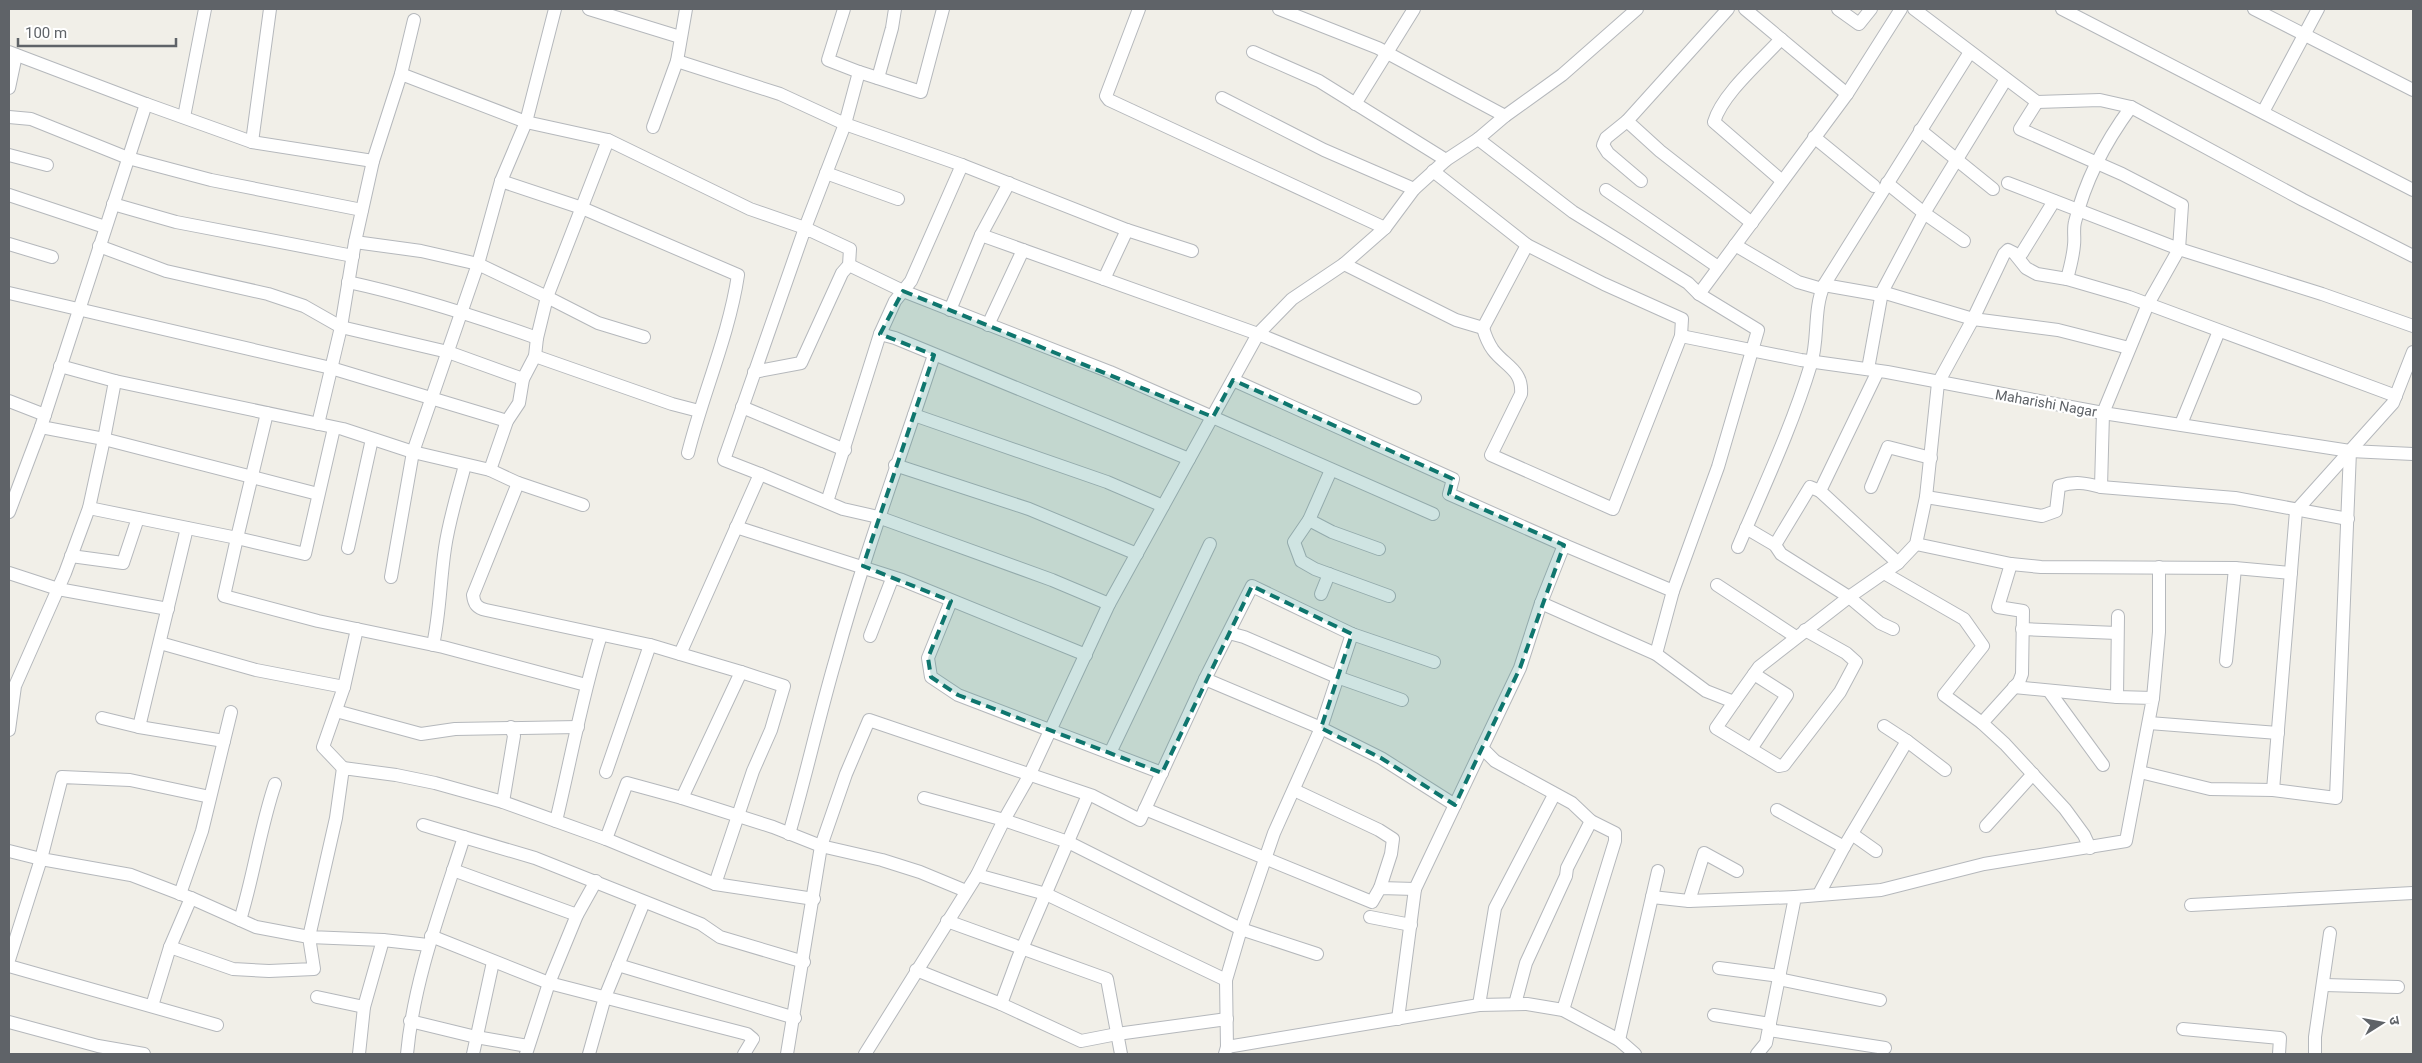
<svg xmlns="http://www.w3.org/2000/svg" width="2422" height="1063" viewBox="0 0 2422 1063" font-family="Roboto,'Noto Sans Devanagari',sans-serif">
  <rect width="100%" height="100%" fill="#f1efe8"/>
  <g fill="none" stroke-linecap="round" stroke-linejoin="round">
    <g stroke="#b5b8bc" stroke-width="14">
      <g id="minor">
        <polyline points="589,9 680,37"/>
        <polyline points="844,9 828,60 859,72"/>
        <polyline points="1139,9 1106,96 1109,100 1385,228"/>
        <polyline points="1279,9 1378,48 1505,116"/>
        <polyline points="1728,9 1627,121 1660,151 1752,223"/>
        <polyline points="1745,9 1847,94"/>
        <polyline points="1838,9 1859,24 1871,9"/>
        <polyline points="1914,9 2037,102 2100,100 2131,107 2303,200 2413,256"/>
        <polyline points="2062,9 2413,190"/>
        <polyline points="2254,9 2413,90"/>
        <polyline points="9,52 146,104 41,427 104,439 89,508 65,573 15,686 9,730"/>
        <polyline points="1253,52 1319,81 1446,160"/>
        <polyline points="677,61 780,94 845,124 962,165 1127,230"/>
        <polyline points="401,74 414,20"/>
        <polyline points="878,78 892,28 895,9"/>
        <polyline points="9,88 16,55"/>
        <polyline points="1222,98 1324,150 1414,189"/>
        <polyline points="146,104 252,142 373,161 401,74 526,122 608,140 750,209 805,228 845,124 859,72 921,92 943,9"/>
        <polyline points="1355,104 1414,9"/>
        <polyline points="2263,112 2318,9"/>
        <polyline points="9,117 31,119 128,158 211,180 362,210"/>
        <polyline points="184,117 205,9"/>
        <polyline points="1627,121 1606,138 1603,145 1608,153 1641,181"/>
        <polyline points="653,127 677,61 686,9"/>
        <polyline points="1920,130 1993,189"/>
        <polyline points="1814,137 1874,186"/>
        <polyline points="1478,139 1573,212 1688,283 1699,294 1758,330 1718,467 1673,591 1656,654"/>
        <polyline points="252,142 270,9"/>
        <polyline points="9,155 47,165"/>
        <path d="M1433,171L1527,245L1604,284L1682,319L1681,336L1613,509L1491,455L1521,394C1523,370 1505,366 1493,350C1488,343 1485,335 1483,328"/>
        <polyline points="826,173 898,199"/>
        <path d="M1781,180L1714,122C1722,94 1761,61 1781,39"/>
        <path d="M501,181L582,208L738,275C729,335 703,393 688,453"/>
        <polyline points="1887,183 1924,213 1964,241"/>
        <polyline points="2008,183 2179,249 2182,205 2122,174 2020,129 2037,102"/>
        <polyline points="1606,190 1718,267"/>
        <polyline points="9,195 105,227"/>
        <polyline points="113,204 176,222 353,256"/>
        <polyline points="981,235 1258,334 1415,398"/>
        <polyline points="355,242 421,251 478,264 501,181 526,122 555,9"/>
        <polyline points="9,244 52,257"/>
        <polyline points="1735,245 1798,282 1822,289"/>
        <polyline points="99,246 166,271 268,294 304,306 341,327 448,352 523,379"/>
        <polyline points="2022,253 2054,201"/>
        <polyline points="1344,264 1456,320 1483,328 1527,245"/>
        <polyline points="849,265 903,291 1110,372 1433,514"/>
        <polyline points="1104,279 1127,230 1192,251"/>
        <path d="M2067,279C2070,268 2073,257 2074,245C2075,238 2073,229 2075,222C2085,181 2106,141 2131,107"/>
        <path d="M348,282C413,296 475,316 537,338"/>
        <polyline points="1824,285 1881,295"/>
        <polyline points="1882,292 1973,319 2058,330 2129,348"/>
        <polyline points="9,293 331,368 507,421"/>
        <polyline points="1699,294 1847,94 1901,9"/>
        <polyline points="950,310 981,235 1009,183"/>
        <polyline points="988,325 1023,250"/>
        <polyline points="880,334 895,338 1189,459"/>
        <polyline points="1681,336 1801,360 1887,372 2103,413 2350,451 2413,454"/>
        <polyline points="535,356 672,404 699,411"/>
        <polyline points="60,366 115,381 104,439 318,494"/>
        <polyline points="1868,369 1882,292 1924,213 2006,79"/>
        <polyline points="1878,371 1820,491 1898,563"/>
        <polyline points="1233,380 1453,479 1449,494 1564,545"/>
        <polyline points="115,381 343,429 413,452 478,264 547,297 608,140"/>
        <polyline points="9,401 45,415"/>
        <polyline points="742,407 845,450"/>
        <polyline points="914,415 1107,482 1163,506"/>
        <polyline points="318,424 341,327 355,242 373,161"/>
        <polyline points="2181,424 2219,331"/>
        <polyline points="334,428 305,554 237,538 224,596 318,621 443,647 586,685"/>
        <polyline points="895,465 1029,509 1137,554"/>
        <polyline points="490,470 507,421 519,403 523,379 535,356 537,338 547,297 598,323 644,337"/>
        <polyline points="1331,470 1309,520 1294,542 1301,561 1315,569 1389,596"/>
        <polyline points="760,474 843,509 878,517 1052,580 1109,604"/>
        <path d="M518,483L473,595C474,604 477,608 486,610L650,645"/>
        <polyline points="1871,487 1888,447 1931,458"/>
        <polyline points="2101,487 2103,413 2148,304 2179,249 2322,294 2413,326"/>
        <path d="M1926,497L2042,516L2056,511L2059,486C2075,481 2085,483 2101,487L2235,498L2348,519"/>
        <polyline points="827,502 880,334 895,301 911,281 962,165"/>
        <polyline points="89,508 237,538 267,413"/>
        <polyline points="9,512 41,427"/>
        <polyline points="1309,520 1332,532 1379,549"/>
        <polyline points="736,527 902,580 1086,655"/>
        <polyline points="1746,528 1775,545 1781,554 1849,597 1880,623 1893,629"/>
        <polyline points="1916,544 2011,564 2041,567 2235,568 2291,573"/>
        <polyline points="1775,545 1810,487 1820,491"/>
        <path d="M1738,547C1764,486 1792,427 1811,364C1819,339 1813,310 1824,285L1970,52"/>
        <polyline points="348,548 372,439"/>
        <polyline points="71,556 123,563 138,518"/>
        <polyline points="9,573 58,589 168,609"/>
        <polyline points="1884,573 1964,619 1983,646 1944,695 1982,723 2005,744 2065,809 2084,835 2090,848"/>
        <polyline points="391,577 413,452 490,470 518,483 583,505"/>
        <polyline points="1717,585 1796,637"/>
        <polyline points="1321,594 1329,574"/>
        <polyline points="951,601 928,658 931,677 958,695 1162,773"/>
        <polyline points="1541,603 1656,654 1706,691 1734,702 1759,667 1849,597 1898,563 1916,544 1926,497 1938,383 1973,319 2004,254 2008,250 2014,253 2026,268 2037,274 2067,279 2129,297 2396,396"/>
        <polyline points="2022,629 2117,633"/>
        <polyline points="1229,633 1244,637 1337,677 1402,700"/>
        <polyline points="1352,634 1321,728 1381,758 1455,805"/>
        <polyline points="870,636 892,579"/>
        <polyline points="160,643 256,670 344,687"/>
        <path d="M433,645C440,613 440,581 445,548C449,520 458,492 465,465"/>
        <polyline points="2226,661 2235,568"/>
        <polyline points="1205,679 1252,586 1352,634 1434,662"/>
        <polyline points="2014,687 2117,697"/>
        <polyline points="2049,691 2103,765"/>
        <polyline points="2153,698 2159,632 2159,567"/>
        <polyline points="1734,702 1716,728 1779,766 1784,765 1840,692 1856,662 1846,653 1805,630"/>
        <polyline points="336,711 421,734 455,729 578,727"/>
        <polyline points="102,718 139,727 224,741"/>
        <polyline points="1982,723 2019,682 2022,674 2023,611 1998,607 2011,564"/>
        <polyline points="2149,723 2278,733"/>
        <polyline points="139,727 187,528"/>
        <polyline points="1907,741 1945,770"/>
        <polyline points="1482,748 1495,761 1572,803 1591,821 1615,833 1615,841 1563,1010"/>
        <polyline points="1751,749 1787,695 1754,674"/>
        <polyline points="1110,753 1210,544"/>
        <polyline points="343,768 323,747 344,687 357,629"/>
        <polyline points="606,772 650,645 680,654"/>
        <polyline points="2140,772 2210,789 2273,790 2336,798 2350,451"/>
        <polyline points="1294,790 1379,830 1393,839 1391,854 1380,888"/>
        <polyline points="2273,790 2296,511 2393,403 2413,352"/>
        <polyline points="682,798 741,672 680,654 760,474 724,460 805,228 850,249 849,265 842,273 801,363 754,372"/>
        <polyline points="924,798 1004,820 1068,842 1241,929 1317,954"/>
        <polyline points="503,802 514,736 511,727"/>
        <polyline points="1145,809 1372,902 1380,888 1415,889"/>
        <polyline points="1777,810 1844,847"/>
        <path d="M556,821C571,759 582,696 601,635"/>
        <polyline points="423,825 535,858 701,924 720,937 804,962"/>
        <polyline points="1986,826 2033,774"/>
        <path d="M789,834C806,776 819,716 836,658C864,555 901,456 934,355"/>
        <polyline points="1852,834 1876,851"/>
        <polyline points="606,839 627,783 682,798 773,827 821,846 882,860 920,872 966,891"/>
        <polyline points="9,851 41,859 9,960"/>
        <polyline points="453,870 577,915"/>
        <polyline points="977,875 1046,894 1226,980 1227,1047"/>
        <polyline points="715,884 753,771 771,730 784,686 741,672"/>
        <polyline points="180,894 202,831 231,712"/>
        <polyline points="1819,894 1844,847 1907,741 1884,726"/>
        <polyline points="1652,897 1689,901 1795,897"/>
        <polyline points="1689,901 1704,853 1737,871"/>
        <polyline points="2191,905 2413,893"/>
        <polyline points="1370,917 1411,925"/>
        <path d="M240,920C254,875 260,828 275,784"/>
        <polyline points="947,921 1107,979 1121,1054"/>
        <polyline points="431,936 549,983 747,1034 753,1039 744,1054"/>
        <polyline points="383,940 428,945"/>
        <polyline points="170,947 233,969 269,971 314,969 309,937 256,927 191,898 131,875 41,859 62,777 130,780 210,797"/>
        <polyline points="618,965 795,1018"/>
        <polyline points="9,966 217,1025"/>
        <polyline points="1719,968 1780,976"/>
        <polyline points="916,970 1001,1004 1018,958 1088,795"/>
        <polyline points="1779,979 1880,1000"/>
        <polyline points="2324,985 2398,987"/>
        <polyline points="317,997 364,1007"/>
        <polyline points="1001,1004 1081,1041 1117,1034 1227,1019"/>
        <polyline points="1515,1004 1526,963 1566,876 1567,868 1591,821"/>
        <polyline points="1479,1005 1495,908 1554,795"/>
        <polyline points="152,1006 170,947 191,898"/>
        <polyline points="1714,1015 1770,1024"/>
        <polyline points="1398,1019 1415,889 1520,668 1541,603 1564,545 1673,591"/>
        <polyline points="410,1021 476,1037 528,1046"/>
        <polyline points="9,1022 98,1046 144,1054"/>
        <polyline points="2183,1029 2280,1038 2279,1054"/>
        <polyline points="1769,1030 1885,1048"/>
        <polyline points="1619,1040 1658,871"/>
        <polyline points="359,1054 364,1007 383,940 309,937 336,818 343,768 396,775 435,783 503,802 606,839 715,884 814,899"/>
        <path d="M407,1054C414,979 441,909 464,837"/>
        <polyline points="473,1054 493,962"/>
        <polyline points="526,1054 549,983 577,915 596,881"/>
        <polyline points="589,1054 605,997 644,902"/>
        <polyline points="787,1054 821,846 846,774 869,720 1093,796 1140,820 1205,679 1321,728 1274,833 1241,929 1226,980"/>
        <polyline points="865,1054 977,875 1004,820 1029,776 1109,604 1258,334 1292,299 1344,264 1385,228 1414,189 1446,160 1478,139 1505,116 1562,75 1637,9"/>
        <polyline points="1225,1054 1227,1047 1479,1005 1527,1004 1563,1010 1619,1040 1635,1054"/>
        <polyline points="1757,1054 1766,1043 1795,897 1881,890 1984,864 2126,841 2153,698 2117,697 2118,616"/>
        <polyline points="2315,1054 2315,1037 2330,933"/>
      </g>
    </g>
    <use href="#minor" stroke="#fff" stroke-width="12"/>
  </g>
  <path fill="#0f766e" fill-opacity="0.2" stroke="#0f766e" stroke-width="4" stroke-dasharray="10 6" stroke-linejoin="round" d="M903,291L1213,417L1233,380L1453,479L1449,494L1564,545L1520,668L1455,805L1381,758L1321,728L1352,634L1252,586L1162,773L958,695L931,677L928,658L951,601L863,566L934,355L880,334Z"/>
  <g text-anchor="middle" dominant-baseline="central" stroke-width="4.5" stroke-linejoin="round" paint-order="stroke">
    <g font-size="14" fill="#5f6368" stroke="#fff">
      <text transform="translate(2046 403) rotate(10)">Maharishi Nagar</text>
    </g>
  </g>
  <rect width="2422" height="1063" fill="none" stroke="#5f6368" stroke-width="20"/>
  <g transform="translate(2382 1023) rotate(79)" stroke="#ffffff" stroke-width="4" paint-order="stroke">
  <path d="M0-4L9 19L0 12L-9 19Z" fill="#5f6368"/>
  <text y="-8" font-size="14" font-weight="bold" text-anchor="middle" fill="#5f6368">उ</text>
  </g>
  <path d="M18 38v8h158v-8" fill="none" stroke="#5f6368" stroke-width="2.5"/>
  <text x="25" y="38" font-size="15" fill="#5f6368" stroke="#ffffff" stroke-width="4" paint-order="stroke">100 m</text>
</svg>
